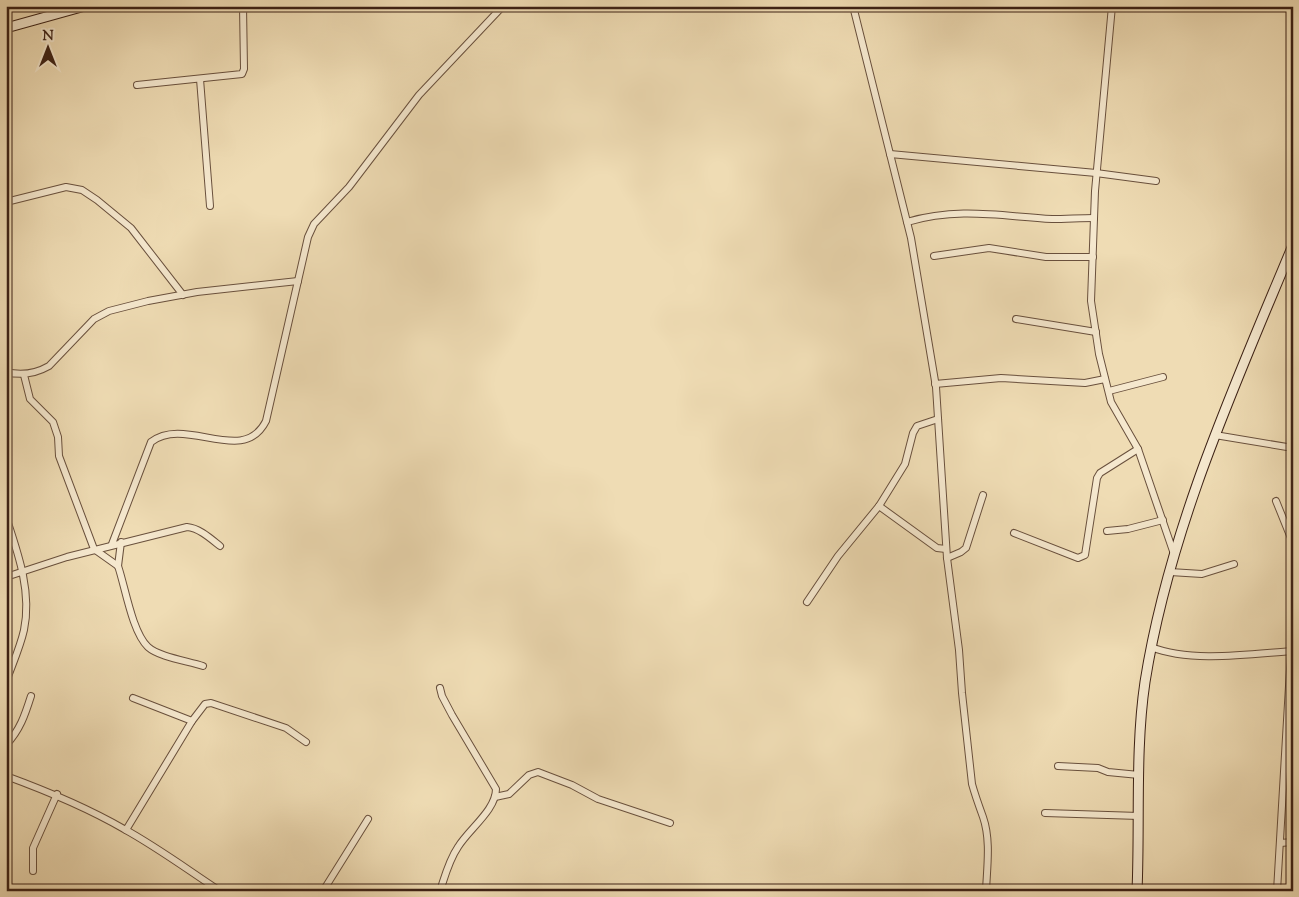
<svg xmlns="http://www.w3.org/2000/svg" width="1299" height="897" viewBox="0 0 1299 897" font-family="'Sorts Mill Goudy',serif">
  <rect width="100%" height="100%" fill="#efdcb4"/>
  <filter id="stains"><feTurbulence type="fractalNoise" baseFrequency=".004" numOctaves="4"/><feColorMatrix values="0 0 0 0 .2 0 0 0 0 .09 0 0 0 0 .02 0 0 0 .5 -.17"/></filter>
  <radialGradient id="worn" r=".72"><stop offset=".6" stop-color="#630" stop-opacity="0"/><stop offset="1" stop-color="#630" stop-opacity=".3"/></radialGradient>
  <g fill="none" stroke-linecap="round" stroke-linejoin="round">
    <g stroke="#69503d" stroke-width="8">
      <g id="street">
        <path d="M853,6L911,238L936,387L947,558L959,650L962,693L972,784C975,795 979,806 983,817C991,840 987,867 986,891"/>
        <polyline points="1112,6 1095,191 1091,301 1099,354 1111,402 1138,449 1174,554"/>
        <polyline points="200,79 210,206"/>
        <polyline points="137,85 242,74 244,69 243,6"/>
        <polyline points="890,154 1096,173 1156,181"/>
        <polyline points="6,202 66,187 82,190 97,200 131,228 183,295"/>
        <path d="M907,222C959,207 999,216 1052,219C1066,219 1080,218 1094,218"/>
        <polyline points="934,256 989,248 1046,257 1093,257"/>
        <polyline points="1016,319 1096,332"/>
        <path d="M6,372C22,376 35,374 49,366L94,319L109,311L148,301L197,292L298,281"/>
        <path d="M24,375L30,399L53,422L58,437L59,456L94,549L118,566C125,586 132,632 148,647C159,657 188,661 203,666"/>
        <polyline points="935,384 1001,378 1085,383 1105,379"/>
        <polyline points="1109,391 1163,377"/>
        <polyline points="1215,435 1293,448"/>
        <polyline points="1276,501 1293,543"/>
        <polyline points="879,506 937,548 946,549"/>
        <path d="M6,517C18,553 32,592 24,630C20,648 12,665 6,682"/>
        <polyline points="1107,531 1128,529 1163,520"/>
        <polyline points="1014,533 1078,558 1085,555 1097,478 1100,473 1138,449"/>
        <path d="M112,544L151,442C186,415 243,467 266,421L308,237L314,224L349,187L419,95L503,6"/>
        <polyline points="947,558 961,552 966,548 983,495"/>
        <polyline points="118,566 121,542"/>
        <polyline points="1170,572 1202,574 1234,564"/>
        <path d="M6,577L67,557L187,527C199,528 210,538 220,546"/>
        <polyline points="807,602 838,556 879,506 905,464 913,433 917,426 938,419"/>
        <path d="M1151,647C1191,663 1250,654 1293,651"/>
        <path d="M440,688L442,696L452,715L496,789C496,810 469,829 458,847C449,860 445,876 440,891"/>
        <polyline points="133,698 192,721"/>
        <path d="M6,745C20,730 25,715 31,696"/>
        <polyline points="1058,766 1098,768 1108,772 1139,775"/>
        <path d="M6,776C47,791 86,807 124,829C157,847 188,870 220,891"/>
        <polyline points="495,797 509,794 529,775 538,772 572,785 598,799 670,823"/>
        <polyline points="1045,813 1139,816"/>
        <polyline points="126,830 192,721 205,704 211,703 286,728 306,742"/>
        <polyline points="1280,843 1293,842"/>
        <polyline points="33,871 33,848 57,794"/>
        <polyline points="323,891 368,819"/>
        <polyline points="1277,891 1291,652"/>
      </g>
    </g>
    <g stroke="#3c2115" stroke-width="11">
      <g id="secondary">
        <polyline points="6,28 85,6"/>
        <path d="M1137,891C1140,823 1135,749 1145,682C1169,530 1234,387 1293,245"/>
      </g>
    </g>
    <use href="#street" stroke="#f5e8ce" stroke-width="6"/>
    <use href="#secondary" stroke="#f5e8ce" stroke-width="9"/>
  </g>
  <rect width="1299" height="897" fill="none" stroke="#efdcb4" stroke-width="25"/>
  <rect x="8" y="8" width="1284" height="882" fill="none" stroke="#3c2115" stroke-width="2.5"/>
  <rect x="12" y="12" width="1274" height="872" fill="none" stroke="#3c2115"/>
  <g transform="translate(48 48)" stroke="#f5e8ce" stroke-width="4" paint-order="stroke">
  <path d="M0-4L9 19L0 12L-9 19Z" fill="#3c2115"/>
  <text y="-8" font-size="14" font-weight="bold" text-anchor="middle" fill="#3c2115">N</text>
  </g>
  <rect width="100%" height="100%" filter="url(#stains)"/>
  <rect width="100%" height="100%" fill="url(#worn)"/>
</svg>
